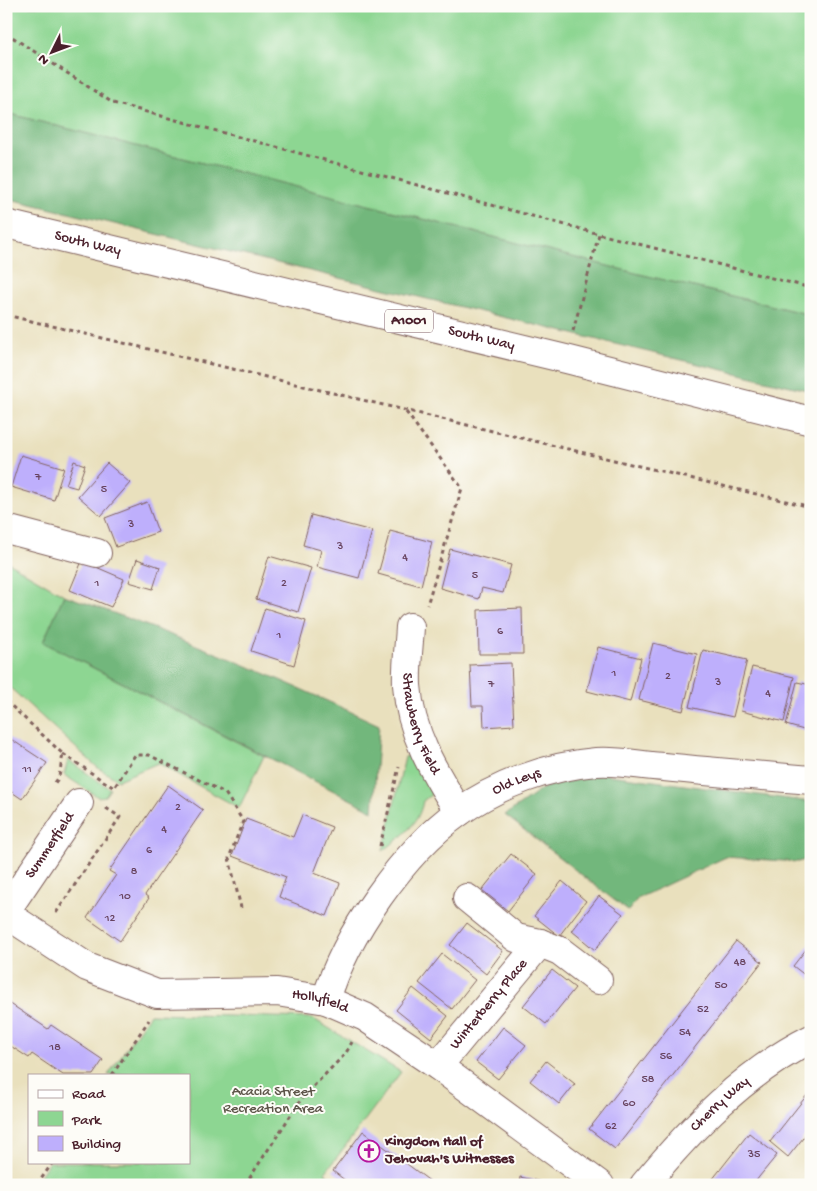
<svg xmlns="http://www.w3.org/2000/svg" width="817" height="1191" viewBox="0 0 817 1191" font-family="'Gochi Hand',sans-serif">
  <rect width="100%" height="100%" fill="#fdfcf7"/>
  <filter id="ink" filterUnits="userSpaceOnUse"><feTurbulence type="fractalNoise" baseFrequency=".02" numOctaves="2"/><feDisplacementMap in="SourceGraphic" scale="10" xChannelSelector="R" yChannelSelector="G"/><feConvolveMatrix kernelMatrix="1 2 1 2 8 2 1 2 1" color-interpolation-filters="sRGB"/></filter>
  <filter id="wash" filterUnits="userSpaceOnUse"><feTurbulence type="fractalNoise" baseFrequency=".0096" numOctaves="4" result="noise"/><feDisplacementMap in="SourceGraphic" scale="20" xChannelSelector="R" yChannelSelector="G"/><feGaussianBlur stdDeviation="1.12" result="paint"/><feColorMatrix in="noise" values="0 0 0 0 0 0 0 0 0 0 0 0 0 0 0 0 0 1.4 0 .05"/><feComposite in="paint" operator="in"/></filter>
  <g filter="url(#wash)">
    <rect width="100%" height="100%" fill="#e9e0bd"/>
    <g fill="#8dd692" stroke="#6c7a5e">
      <polygon points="6,6 811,6 811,315 639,274 6,113"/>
      <polygon points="6,561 64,595 43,642 264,756 239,808 158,763 118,780 98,768 6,684"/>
      <path d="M414,753L432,794L423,801C419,825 401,837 383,851L405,757Z"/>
      <polygon points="68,760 110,789 105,796 98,797 64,775"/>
      <polygon points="150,1014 312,1018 401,1072 325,1173 339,1185 34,1185 49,1162 189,1162 189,1075 108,1075"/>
    </g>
    <g fill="#72b77c" stroke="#5e6b54">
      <polygon points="6,113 639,274 811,315 811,391 6,198"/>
      <path d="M64,595C171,633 276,676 379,725L373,811L43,642Z"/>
      <polygon points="602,774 811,802 811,858 798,862 726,857 638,898 628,911 505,815 545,787"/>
    </g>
    <g id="blocks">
      <g fill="#beaffc">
        <polygon points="21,455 64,468 54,500 11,487"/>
        <polygon points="74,461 85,465 77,488 66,485"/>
        <polygon points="107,463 130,483 101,516 78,496"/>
        <polygon points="147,502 158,532 116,547 105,518"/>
        <polygon points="311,515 372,531 359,578 317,567 321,550 303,545"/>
        <polygon points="390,531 432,542 421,586 378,574"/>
        <polygon points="450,549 511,565 503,593 482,588 479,599 440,588"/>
        <polygon points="269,556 311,568 298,612 256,599"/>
        <polygon points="137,559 160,567 153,589 129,582"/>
        <polygon points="82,561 124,579 111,607 70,590"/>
        <polygon points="265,608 306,621 294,665 251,651"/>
        <polygon points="522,608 523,654 479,654 478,610"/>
        <polygon points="653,643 697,654 683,711 639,700"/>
        <polygon points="598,647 641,658 630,702 587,691"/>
        <polygon points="703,650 747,660 733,717 689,707"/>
        <polygon points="511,663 514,725 484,727 483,706 472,706 470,665"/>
        <polygon points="752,667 794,677 784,722 741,711"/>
        <polygon points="797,682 811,685 811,732 786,725"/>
        <polygon points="6,736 47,763 22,799 6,788"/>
        <polygon points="168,785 203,810 145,895 149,898 120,941 87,918 116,875 109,871"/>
        <polygon points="302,815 332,827 314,873 340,883 327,916 279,897 286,877 232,856 246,819 293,837"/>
        <polygon points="511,854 537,874 508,911 482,890"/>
        <polygon points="562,881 586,901 559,936 534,916"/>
        <polygon points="599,896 623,914 595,950 572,931"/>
        <polygon points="467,923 503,951 486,974 450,945"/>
        <polygon points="736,941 762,962 615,1149 589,1129"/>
        <polygon points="811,943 811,980 793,966"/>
        <polygon points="442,954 475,980 452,1009 419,983"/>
        <polygon points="552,970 575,988 546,1024 523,1006"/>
        <polygon points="413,988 448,1016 431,1038 396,1010"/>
        <polygon points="6,1001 48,1029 51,1025 103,1060 93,1075 63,1075 32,1054 29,1058 6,1043"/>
        <polygon points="503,1027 526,1045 498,1079 476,1062"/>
        <polygon points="546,1061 575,1084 559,1104 530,1081"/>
        <polygon points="811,1090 811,1128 788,1157 770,1142"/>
        <polygon points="363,1131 435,1185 351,1185 333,1171"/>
        <polygon points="749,1133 777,1155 759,1177 753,1185 708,1185"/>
        <polygon points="520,1177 543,1182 542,1185 519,1185"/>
      </g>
    </g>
  </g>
  <g filter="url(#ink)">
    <use href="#blocks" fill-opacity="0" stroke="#82635e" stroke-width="1"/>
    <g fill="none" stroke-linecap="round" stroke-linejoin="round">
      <g stroke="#82635e" stroke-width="30">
        <g id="minor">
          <polyline points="6,529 97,553"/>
          <path id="s1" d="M410,627C409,646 406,666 407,685C410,733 434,772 459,812"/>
          <polyline points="467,898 516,938 540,943 560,951 598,980"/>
          <path id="s2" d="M6,911L79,803"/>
          <path id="s3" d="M6,914L87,967L157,994L277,992L326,1000L365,1017L438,1066L600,1185"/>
          <path id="s4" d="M326,1000C345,935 404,851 459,812C499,784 549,766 596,762C618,760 642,766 664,767C713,772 762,776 811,780"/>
          <path id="s5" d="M438,1066L540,943"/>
          <path id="s6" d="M644,1185C691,1128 745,1072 811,1039"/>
        </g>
      </g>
      <g stroke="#82635e" stroke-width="30">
        <g id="major">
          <path id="s7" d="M6,224L566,359L811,421"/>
        </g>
      </g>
      <g stroke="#82635e" stroke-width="3" stroke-dasharray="4 4" stroke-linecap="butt">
        <polyline points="6,33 113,103 599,234 811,288"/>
        <polyline points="6,315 811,507"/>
        <polyline points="573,331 599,234"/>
        <polyline points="406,412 462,488 427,605"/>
        <polyline points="6,701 63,754 59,777 54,784"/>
        <polyline points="63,754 114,788 135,755 149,755 225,793 243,821 229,858 241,908"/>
        <polyline points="380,846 399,767"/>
        <polyline points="56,913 120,817 106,808"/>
        <polyline points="112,1075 149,1020"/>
        <polyline points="37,1185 53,1162"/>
        <polyline points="245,1185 302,1098 346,1053 352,1042"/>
      </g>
      <use href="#minor" stroke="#fff" stroke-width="28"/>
      <use href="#major" stroke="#fff" stroke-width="28"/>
    </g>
  </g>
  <defs>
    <g id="church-ring" transform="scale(1.125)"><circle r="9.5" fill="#fdfcf7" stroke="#b5179e" stroke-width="1.5"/><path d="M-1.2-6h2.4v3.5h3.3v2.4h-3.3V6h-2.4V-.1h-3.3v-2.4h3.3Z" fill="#b5179e"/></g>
  </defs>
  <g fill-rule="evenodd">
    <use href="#church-ring" x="369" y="1151"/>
  </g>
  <g text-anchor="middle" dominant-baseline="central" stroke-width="4" stroke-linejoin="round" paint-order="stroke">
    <g font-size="12" fill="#67435f">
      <text x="38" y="478">7</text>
      <text x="104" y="490">5</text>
      <text x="131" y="525">3</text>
      <text x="340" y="547">3</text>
      <text x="405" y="558">4</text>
      <text x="475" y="576">5</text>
      <text x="97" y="584">1</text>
      <text x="284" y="584">2</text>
      <text x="500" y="632">6</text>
      <text x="279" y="636">1</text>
      <text x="614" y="674">1</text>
      <text x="668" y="677">2</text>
      <text x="718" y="683">3</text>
      <text x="491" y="685">7</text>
      <text x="768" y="694">4</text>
      <text x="27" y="770">11</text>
      <text x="178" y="808">2</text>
      <text x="164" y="830">4</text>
      <text x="149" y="851">6</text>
      <text x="134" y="872">8</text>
      <text x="125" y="897">10</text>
      <text x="110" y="919">12</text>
      <text x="740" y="963">48</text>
      <text x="721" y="986">50</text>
      <text x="703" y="1010">52</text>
      <text x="685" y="1033">54</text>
      <text x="55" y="1048">18</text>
      <text x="666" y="1057">56</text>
      <text x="648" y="1080">58</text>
      <text x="629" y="1104">60</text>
      <text x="611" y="1127">62</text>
      <text x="754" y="1155">35</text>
    </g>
    <rect fill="#fdfcf7" stroke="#806168" stroke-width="1" x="385" y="309.5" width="48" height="23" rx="4"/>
    <g font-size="14" font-weight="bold" fill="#4a1f2b">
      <text x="409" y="321">A1001</text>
    </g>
    <g font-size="15" fill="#4a1f2b" stroke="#fdfcf7">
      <text stroke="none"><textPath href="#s7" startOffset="84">South Way</textPath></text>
      <text stroke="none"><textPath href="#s7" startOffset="489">South Way</textPath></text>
      <text stroke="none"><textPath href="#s1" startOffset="99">Strawberry Field</textPath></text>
      <text stroke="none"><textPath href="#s4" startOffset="299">Old Leys</textPath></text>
      <text stroke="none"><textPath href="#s2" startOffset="79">Summerfield</textPath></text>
      <text stroke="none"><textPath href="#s3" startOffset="336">Hollyfield</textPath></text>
      <text stroke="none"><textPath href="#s5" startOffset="80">Winterberry Place</textPath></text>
      <text stroke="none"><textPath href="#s6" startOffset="111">Cherry Way</textPath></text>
    </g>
    <g font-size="15" fill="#5e564a" stroke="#fdfcf7">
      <text x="273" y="1092">Acacia Street<tspan x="273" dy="17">Recreation Area</tspan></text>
    </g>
    <g font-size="15" font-weight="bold" fill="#4a1f2b" stroke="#fdfcf7" text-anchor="start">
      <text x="385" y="1142">Kingdom Hall of<tspan x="385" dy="17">Jehovah's Witnesses</tspan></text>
    </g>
  </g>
  <rect width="817" height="1191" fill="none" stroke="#fdfcf7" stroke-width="25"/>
  <rect x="28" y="1074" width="162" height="90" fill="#fdfcf7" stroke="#b5a4a5"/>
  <rect x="38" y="1090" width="25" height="8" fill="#ffffff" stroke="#b5a4a5"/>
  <text x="72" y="1098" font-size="15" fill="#4a1f2b">Road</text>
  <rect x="38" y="1111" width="25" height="15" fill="#8dd692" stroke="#b5a4a5"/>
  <text x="72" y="1124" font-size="15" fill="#4a1f2b">Park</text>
  <rect x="38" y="1136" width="25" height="15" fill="#beaffc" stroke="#b5a4a5"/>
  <text x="72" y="1148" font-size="15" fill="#4a1f2b">Building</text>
  <g transform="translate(52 52) rotate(228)" stroke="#fdfcf7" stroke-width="4" paint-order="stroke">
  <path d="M0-4L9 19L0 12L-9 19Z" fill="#4a1f2b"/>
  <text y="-8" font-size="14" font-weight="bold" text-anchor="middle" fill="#4a1f2b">N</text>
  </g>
</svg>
